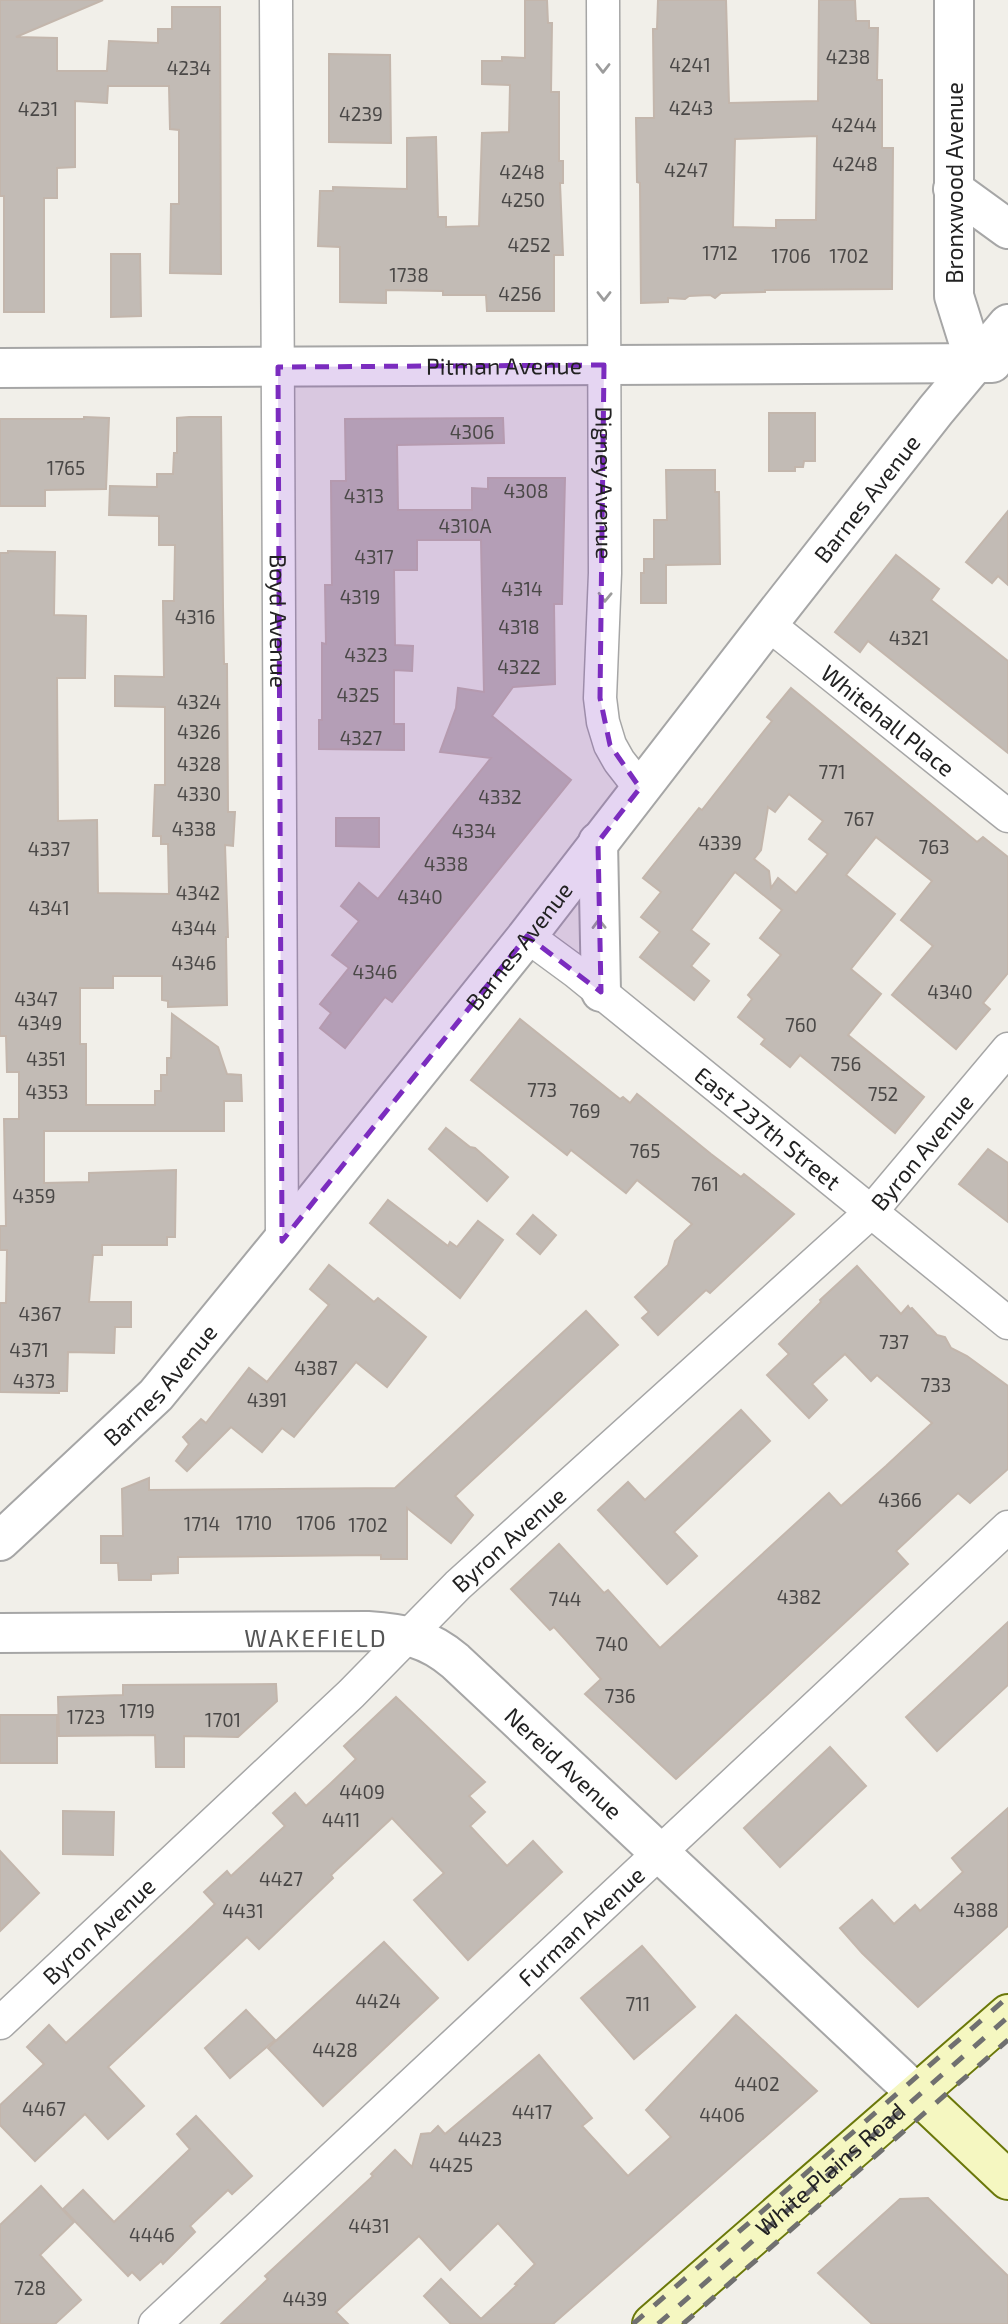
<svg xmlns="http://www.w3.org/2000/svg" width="1008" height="2324" viewBox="0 0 1008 2324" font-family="'Exo 2',sans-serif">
  <rect width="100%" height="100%" fill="#f1efe9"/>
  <g fill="#c2bbb5" stroke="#c3b6ac" stroke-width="2" fill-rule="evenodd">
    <polygon points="0,0 103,0 16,37 57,38 57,71 107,71 109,41 158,43 158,29 172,29 172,7 220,7 221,274 170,273 171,204 179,204 179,130 170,129 169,86 108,86 107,103 75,101 75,167 57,168 57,198 44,198 44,312 4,312 4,196 0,196"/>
    <polygon points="525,0 547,0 548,23 552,23 551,92 559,92 559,161 563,161 563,183 560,183 563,255 554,255 554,311 487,311 486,295 443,295 443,291 386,290 386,303 340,302 340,247 318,246 320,191 333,191 333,187 407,189 407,138 436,137 438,217 446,217 446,227 479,226 482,133 509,132 510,85 482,84 482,61 502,61 502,57 525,58"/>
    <path d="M658,0H726L729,103L818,101L819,0H855L856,21H869V28H878L877,80H882V148H893L892,289L765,290V292L721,293L715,298L710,295L689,296L685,299L668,298V302L641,303L640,183L637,182L636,118H654L653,29H657ZM817,136L816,220H776V228L733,227L735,139Z"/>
    <polygon points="329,54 390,55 391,143 329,142"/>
    <polygon points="111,254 140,254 141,316 111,317"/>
    <polygon points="769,413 815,413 815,461 804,461 803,467 795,467 795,471 769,471"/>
    <polygon points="84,417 109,418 106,489 45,490 45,506 0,506 0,419 84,419"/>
    <polygon points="189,417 221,417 223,606 224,664 227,664 228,812 235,812 233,846 225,845 228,937 226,937 227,1005 168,1007 168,1001 162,1000 162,976 113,976 113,988 80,988 80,1044 86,1044 86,1105 155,1105 155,1091 161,1091 161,1075 167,1075 167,1058 171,1058 172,1014 218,1047 227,1074 241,1075 242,1101 224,1101 224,1131 44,1131 44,1183 89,1182 89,1173 176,1170 175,1237 167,1237 167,1245 102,1245 102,1255 93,1255 89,1302 131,1302 131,1327 115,1327 114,1353 68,1352 67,1391 59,1391 59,1393 0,1392 0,1303 6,1303 7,1250 0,1250 0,1226 6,1226 4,1119 19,1119 19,1072 7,1072 6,1036 0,1036 0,553 8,553 8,551 55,552 54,615 86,616 85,678 57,678 58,821 97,820 98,893 169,894 168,844 161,844 161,836 153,836 155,785 165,785 165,707 115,706 115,676 164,677 163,601 174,601 175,545 159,545 159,516 109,515 110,486 157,487 157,474 173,474 174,453 177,453 177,418"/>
    <polygon points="503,418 504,443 397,445 398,510 472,510 472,488 488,489 488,478 565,478 562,604 554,604 555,684 513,687 492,716 571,780 392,1002 385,997 345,1048 320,1028 331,1013 320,1004 349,968 332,955 359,921 341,906 359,883 378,899 491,758 440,752 456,708 458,688 484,692 481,540 417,540 417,570 394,570 395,645 413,646 412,671 394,670 394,724 404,724 404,750 319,749 319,720 322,720 322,643 326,644 325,585 332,585 331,481 346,481 345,419"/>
    <polygon points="666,470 715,470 715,492 719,492 720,564 666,565 666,603 641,603 641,573 644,573 644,559 654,559 654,520 667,520"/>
    <polygon points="1008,511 1008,585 998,576 992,583 966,562"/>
    <polygon points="896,555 939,589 931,600 1008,661 1008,753 868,641 860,652 835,632"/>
    <path d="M791,688L977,842L983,837L1008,857V973L983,1003L990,1009L956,1049L892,995L933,946L901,920L932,881L876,837L846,875L895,914L851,969L881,994L848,1035L924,1097L895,1133L800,1055L790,1067L761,1044L765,1039L738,1017L752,999L748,995L781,955L760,938L782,910L735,872L691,930L709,944L691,966L709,981L694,1000L640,957L660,932L641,917L661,892L643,878L699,808L702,810L772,721L767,717ZM789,794L823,821L809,839L828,854L796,893L778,878L771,888L769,871L754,859L761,850L768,807L775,812Z"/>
    <polygon points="336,818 379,818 379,847 336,846"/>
    <polygon points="520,1019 620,1099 623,1097 630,1103 637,1094 711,1154 741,1177 744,1174 794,1214 710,1293 706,1290 658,1335 642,1318 649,1312 635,1297 668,1265 675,1241 692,1224 637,1180 626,1193 571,1150 567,1155 471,1080"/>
    <polygon points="446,1128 470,1147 475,1148 508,1177 487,1201 429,1149"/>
    <polygon points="988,1149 1008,1163 1008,1222 959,1184"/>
    <polygon points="388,1200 448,1246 450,1242 457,1247 478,1221 503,1240 460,1298 370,1223"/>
    <polygon points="533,1215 556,1235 540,1254 517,1234"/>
    <polygon points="329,1265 374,1302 378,1298 426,1337 387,1387 356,1362 294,1437 282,1428 262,1452 231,1427 187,1471 176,1461 189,1444 183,1437 201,1419 206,1423 249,1368 267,1382 329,1305 310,1289"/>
    <polygon points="857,1266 901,1314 908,1306 910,1309 912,1308 937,1335 945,1337 951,1348 967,1356 1008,1386 1008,1469 970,1503 958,1493 896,1551 908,1564 676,1779 585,1694 601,1679 554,1627 550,1630 511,1589 559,1544 604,1593 608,1590 660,1648 829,1493 841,1506 886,1466 932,1423 877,1375 871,1381 845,1354 812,1384 827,1400 809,1418 767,1375 789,1354 779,1344 821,1302 820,1300"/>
    <polygon points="586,1311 618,1345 455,1496 473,1515 451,1543 407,1508 407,1559 381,1559 381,1555 178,1557 178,1573 151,1574 151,1580 119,1580 118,1563 101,1563 101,1536 123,1536 122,1489 149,1478 149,1490 395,1488"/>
    <polygon points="741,1410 770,1441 674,1532 697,1556 667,1584 598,1510 628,1482 645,1500"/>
    <polygon points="1008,1622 1008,1685 937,1751 906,1717"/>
    <polygon points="276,1684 277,1701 238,1737 184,1736 184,1767 156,1767 155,1735 59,1736 58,1697 123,1695 123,1685"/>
    <polygon points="396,1697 485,1782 469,1796 485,1812 470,1826 507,1866 533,1841 562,1872 468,1960 414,1900 444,1873 392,1818 331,1875 333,1878 259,1949 247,1937 108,2067 144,2106 108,2139 85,2114 35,2161 0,2125 0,2105 44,2064 27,2047 49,2025 66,2043 192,1926 215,1904 204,1892 227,1871 231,1876 285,1826 273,1813 295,1793 306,1806 331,1783 356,1759 344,1746"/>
    <rect x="0" y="1715" width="57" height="48"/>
    <polygon points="830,1747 866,1786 780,1867 744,1828"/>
    <polygon points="1008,1808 1008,1926 918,2007 862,1953 840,1928 872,1900 894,1924 915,1905 920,1911 963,1872 952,1858"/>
    <polygon points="63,1811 114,1812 113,1855 63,1854"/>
    <polygon points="0,1851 39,1893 0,1931"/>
    <polygon points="384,1942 438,1998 323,2106 268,2048"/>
    <polygon points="642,1946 695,2007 634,2059 581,1998"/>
    <polygon points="246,2010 275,2040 230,2078 205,2048"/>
    <polygon points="736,2015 817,2091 553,2324 451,2324 424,2296 441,2279 481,2319 517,2285 515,2284 535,2264 498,2223 450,2270 419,2236 336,2312 348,2324 221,2324 268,2279 265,2276 373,2176 371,2174 395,2150 412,2167 421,2134 431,2133 438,2126 445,2134 539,2055 592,2118 582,2126 628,2176 671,2137 646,2110"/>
    <polygon points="196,2116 252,2176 232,2194 228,2190 190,2226 195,2232 163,2264 161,2261 140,2280 132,2272 128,2276 63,2209 83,2190 114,2222 190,2149 177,2134"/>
    <polygon points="41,2186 74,2222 40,2255 81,2300 55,2324 0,2324 0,2225"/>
    <polygon points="928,2198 1008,2276 1008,2324 872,2324 818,2273 900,2199"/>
  </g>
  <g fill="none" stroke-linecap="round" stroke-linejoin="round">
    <g stroke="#a6a6a6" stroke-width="35">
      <g id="minor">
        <path id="s1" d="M276,0L282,1241"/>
        <path id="s2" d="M603,0L605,573L600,698L603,722L610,745L619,761L640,788"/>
        <path id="s3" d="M768,624L1008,816"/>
        <path id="s4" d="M527,936L576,972L1008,1323"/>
        <path id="s5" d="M0,2023L351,1694L458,1585L870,1213L1008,1049"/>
        <path id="s6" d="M155,2324L1008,1527"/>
      </g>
    </g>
    <g stroke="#a6a6a6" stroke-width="42">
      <g id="tertiary">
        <polyline points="954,0 954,296 975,363"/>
        <polyline points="953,189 1008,229"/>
        <path id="s7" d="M0,368L992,363"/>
        <polyline points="598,842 601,992"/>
        <path id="s8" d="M0,1541L156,1395L282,1241L527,936L768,624L936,410L1008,324"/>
        <path id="s9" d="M0,1633L368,1631C403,1633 428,1638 455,1661L917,2094"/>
      </g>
    </g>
    <g stroke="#6b780a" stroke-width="42">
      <g id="secondary">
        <polyline points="917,2094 1008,2180"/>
        <path id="s10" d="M652,2324L1008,2014"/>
      </g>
    </g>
    <use href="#minor" stroke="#fff" stroke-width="32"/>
    <use href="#tertiary" stroke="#fff" stroke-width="38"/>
    <use href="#secondary" stroke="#f5f7c1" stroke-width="38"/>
    <g stroke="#707070" stroke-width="5" stroke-dasharray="14 14" stroke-linecap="butt">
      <polyline points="633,2324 1008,1997"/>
      <polyline points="658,2324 1008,2017"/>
      <polyline points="683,2324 1008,2040"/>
    </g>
  </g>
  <defs><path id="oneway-chevron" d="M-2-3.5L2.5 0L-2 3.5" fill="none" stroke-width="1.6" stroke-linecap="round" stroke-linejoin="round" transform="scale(1.75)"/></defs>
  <g stroke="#9c9c9c">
    <use href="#oneway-chevron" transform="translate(603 68) rotate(90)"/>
    <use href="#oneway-chevron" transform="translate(604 296) rotate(90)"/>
    <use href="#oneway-chevron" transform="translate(605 597) rotate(92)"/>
    <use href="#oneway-chevron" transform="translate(599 924) rotate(-91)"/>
  </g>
  <path fill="#7b2cbf" fill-opacity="0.2" stroke="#7b2cbf" stroke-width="5" stroke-dasharray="14 9" stroke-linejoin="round" d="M604,365L600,698L610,745L640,788L598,842L601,992L527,936L282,1241L278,367Z"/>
  <g text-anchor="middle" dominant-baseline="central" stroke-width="6" stroke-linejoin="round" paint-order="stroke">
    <g font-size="19" fill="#4a4847">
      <text x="848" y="56">4238</text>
      <text x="690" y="64">4241</text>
      <text x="189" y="67">4234</text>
      <text x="691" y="107">4243</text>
      <text x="38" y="108">4231</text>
      <text x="361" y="113">4239</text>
      <text x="854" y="124">4244</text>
      <text x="855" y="163">4248</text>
      <text x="686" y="169">4247</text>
      <text x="522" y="171">4248</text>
      <text x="523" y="199">4250</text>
      <text x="529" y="244">4252</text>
      <text x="720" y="252">1712</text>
      <text x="791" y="255">1706</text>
      <text x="849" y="255">1702</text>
      <text x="409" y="274">1738</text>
      <text x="520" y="293">4256</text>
      <text x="472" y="431">4306</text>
      <text x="66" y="467">1765</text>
      <text x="526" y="490">4308</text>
      <text x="364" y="495">4313</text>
      <text x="465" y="525">4310A</text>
      <text x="374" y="556">4317</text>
      <text x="522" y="588">4314</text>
      <text x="360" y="596">4319</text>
      <text x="195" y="616">4316</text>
      <text x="519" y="626">4318</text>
      <text x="909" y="637">4321</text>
      <text x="366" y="654">4323</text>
      <text x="519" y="666">4322</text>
      <text x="358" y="694">4325</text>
      <text x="199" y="701">4324</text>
      <text x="199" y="731">4326</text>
      <text x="361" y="737">4327</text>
      <text x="199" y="763">4328</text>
      <text x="832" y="771">771</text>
      <text x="199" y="793">4330</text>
      <text x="500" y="796">4332</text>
      <text x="859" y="818">767</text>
      <text x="194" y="828">4338</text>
      <text x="474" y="830">4334</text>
      <text x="720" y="842">4339</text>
      <text x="934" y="846">763</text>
      <text x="49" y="848">4337</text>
      <text x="446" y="863">4338</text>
      <text x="198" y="892">4342</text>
      <text x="420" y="896">4340</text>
      <text x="49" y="907">4341</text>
      <text x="194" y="927">4344</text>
      <text x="194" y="962">4346</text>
      <text x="375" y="971">4346</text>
      <text x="950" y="991">4340</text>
      <text x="36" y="998">4347</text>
      <text x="40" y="1022">4349</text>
      <text x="801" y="1024">760</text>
      <text x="46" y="1058">4351</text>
      <text x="846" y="1063">756</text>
      <text x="542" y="1089">773</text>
      <text x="47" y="1091">4353</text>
      <text x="883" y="1093">752</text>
      <text x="585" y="1110">769</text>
      <text x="645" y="1150">765</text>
      <text x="705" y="1183">761</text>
      <text x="34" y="1195">4359</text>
      <text x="40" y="1313">4367</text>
      <text x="894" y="1341">737</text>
      <text x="29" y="1349">4371</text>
      <text x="316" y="1367">4387</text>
      <text x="34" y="1380">4373</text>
      <text x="936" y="1384">733</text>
      <text x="267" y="1399">4391</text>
      <text x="900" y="1499">4366</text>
      <text x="254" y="1522">1710</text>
      <text x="316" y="1522">1706</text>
      <text x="202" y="1523">1714</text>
      <text x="368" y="1524">1702</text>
      <text x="799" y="1596">4382</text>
      <text x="565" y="1598">744</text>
      <text x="612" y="1643">740</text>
      <text x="620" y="1695">736</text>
      <text x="137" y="1710">1719</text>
      <text x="86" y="1716">1723</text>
      <text x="223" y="1719">1701</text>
      <text x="362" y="1791">4409</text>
      <text x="341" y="1819">4411</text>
      <text x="281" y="1878">4427</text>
      <text x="976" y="1909">4388</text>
      <text x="243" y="1910">4431</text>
      <text x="378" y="2000">4424</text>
      <text x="638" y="2003">711</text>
      <text x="335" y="2049">4428</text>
      <text x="757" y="2083">4402</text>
      <text x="44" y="2108">4467</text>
      <text x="532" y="2111">4417</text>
      <text x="722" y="2114">4406</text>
      <text x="480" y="2138">4423</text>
      <text x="451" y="2164">4425</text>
      <text x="369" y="2225">4431</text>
      <text x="152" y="2234">4446</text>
      <text x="30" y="2287">728</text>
      <text x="305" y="2298">4439</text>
    </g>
    <g font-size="23" fill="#222" stroke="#fff">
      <text transform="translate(954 183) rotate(-90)">Bronxwood Avenue</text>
      <text stroke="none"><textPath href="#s7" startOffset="504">Pitman Avenue</textPath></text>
      <text stroke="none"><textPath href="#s2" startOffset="483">Digney Avenue</textPath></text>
      <text stroke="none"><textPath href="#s8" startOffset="1358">Barnes Avenue</textPath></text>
      <text stroke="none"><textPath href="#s1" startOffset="621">Boyd Avenue</textPath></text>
      <text stroke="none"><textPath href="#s3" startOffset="154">Whitehall Place</textPath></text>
      <text stroke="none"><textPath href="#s8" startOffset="791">Barnes Avenue</textPath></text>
      <text stroke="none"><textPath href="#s4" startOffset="308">East 237th Street</textPath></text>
      <text stroke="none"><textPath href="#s5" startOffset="1269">Byron Avenue</textPath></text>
      <text stroke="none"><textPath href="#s8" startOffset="224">Barnes Avenue</textPath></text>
      <text stroke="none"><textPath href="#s5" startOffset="702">Byron Avenue</textPath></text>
      <text stroke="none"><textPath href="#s9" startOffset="611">Nereid Avenue</textPath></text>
      <text stroke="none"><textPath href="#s6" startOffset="583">Furman Avenue</textPath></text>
      <text stroke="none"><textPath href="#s5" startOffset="135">Byron Avenue</textPath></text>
      <text stroke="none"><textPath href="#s10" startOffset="236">White Plains Road</textPath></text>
    </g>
    <g font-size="24" letter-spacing="2" fill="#555" stroke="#fff">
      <text x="316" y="1637">WAKEFIELD</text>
    </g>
  </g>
</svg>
